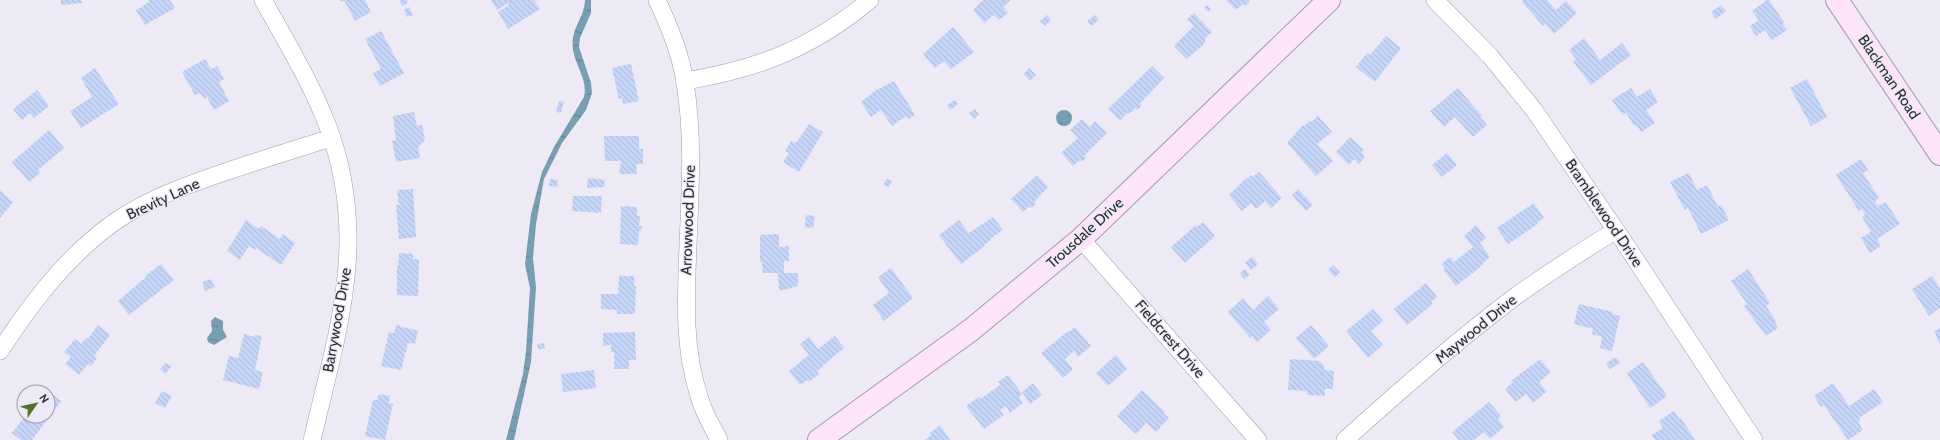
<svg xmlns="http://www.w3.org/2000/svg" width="1940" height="440" font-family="Cabin,sans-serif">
  <defs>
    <pattern id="water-ripples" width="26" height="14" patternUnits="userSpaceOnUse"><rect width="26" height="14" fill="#789eb2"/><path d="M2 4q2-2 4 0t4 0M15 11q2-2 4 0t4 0" fill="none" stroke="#638191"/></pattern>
    <pattern id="building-back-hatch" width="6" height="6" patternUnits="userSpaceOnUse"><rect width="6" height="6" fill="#c5d5f8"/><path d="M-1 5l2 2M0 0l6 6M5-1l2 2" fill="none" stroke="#aab7d5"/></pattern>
  </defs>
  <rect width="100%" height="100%" fill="#edeaf5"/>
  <g fill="url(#water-ripples)">
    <path d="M585 0H591V13L580 38 579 47 591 83 592 93 586 110 562 143 544 179 536 224 533 258 536 287 531 362 514 440H506L523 374 526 351 530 288 525 264 531 214 542 172 554 147 584 97C588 80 576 67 573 50 570 28 584 20 585 0Z"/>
    <circle cx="1064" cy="118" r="8"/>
    <polygon points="215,317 223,321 223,330 227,337 214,345 208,342 207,338 212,331 211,321"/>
  </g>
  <g fill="url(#building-back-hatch)">
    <polygon points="61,0 82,0 82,3 61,5"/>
    <polygon points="148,0 170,0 175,8 145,25 136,10 149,2"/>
    <polygon points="340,0 365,0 371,12 355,21 348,7 344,1 341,2"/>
    <polygon points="399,0 407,0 408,3 402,6"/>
    <polygon points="491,0 534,0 540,9 508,29 498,12 509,5 508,3 497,10"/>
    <polygon points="983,0 1011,0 1003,7 1008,13 999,20 994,15 984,23 973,10"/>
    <polygon points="1226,0 1248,0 1250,2 1245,6 1243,4 1236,10"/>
    <polygon points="1523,0 1547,0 1556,10 1566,1 1577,13 1554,34 1545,24 1543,26 1522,2"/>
    <polygon points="1767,0 1769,0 1784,22 1782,24 1787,30 1772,40 1765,30 1756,36 1750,26 1759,20 1752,11"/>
    <polygon points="1207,5 1211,9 1208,12 1204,8"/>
    <polygon points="1721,5 1726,11 1716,19 1711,12"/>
    <polygon points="409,7 413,15 407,17 404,10"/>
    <polygon points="1194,13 1212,32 1206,37 1204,44 1187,59 1174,46 1194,26 1187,19"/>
    <polygon points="1047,15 1051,20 1045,26 1040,21"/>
    <polygon points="1095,15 1099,20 1091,26 1087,21"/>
    <polygon points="953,27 974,52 951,69 944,61 935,68 923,54"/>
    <polygon points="381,31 404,73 380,86 373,73 381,69 365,39"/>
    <polygon points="1386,36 1401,48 1375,82 1356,67 1367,53 1370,55"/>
    <polygon points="1584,38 1600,60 1622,43 1631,55 1591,85 1573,62 1576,59 1569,50"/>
    <polygon points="205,59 211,69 217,66 224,79 219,82 229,101 214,110 207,97 204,99 200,93 195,95 182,72"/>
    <polygon points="631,64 639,101 623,104 622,98 619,99 612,68"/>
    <polygon points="1152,66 1164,78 1140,104 1142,106 1137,110 1135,108 1129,114 1127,113 1120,121 1108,109"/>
    <polygon points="95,68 119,104 81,128 70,111 92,97 81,78"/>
    <polygon points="1029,68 1036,75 1030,81 1024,74"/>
    <polygon points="1807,79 1827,117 1811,126 1790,88"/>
    <polygon points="894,81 915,115 908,119 906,116 892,126 881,110 871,117 861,102 875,91"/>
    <polygon points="1458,88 1482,116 1480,117 1487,125 1473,137 1455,117 1444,127 1430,111"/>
    <polygon points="1631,88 1637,97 1650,89 1658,102 1646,110 1655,123 1641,132 1636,125 1634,126 1626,113 1622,115 1612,100"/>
    <polygon points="37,90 49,106 34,118 30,113 22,120 13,109"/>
    <polygon points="955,100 958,104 950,110 947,105"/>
    <polygon points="559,101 564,102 561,113 556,112"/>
    <polygon points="975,109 979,115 974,119 969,113"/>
    <polygon points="414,112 417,126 422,125 425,140 418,147 420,158 396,162 392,141 396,140 393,116"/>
    <polygon points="1318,116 1332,132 1317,144 1333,161 1316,176 1287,143 1303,125 1304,126 1310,121 1311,122"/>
    <polygon points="1082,119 1090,127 1095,121 1107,133 1084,156 1086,158 1082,162 1080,160 1073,166 1061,153 1078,138 1070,130"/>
    <polygon points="809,124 823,132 799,172 783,162 789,153 785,151 791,141 795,143 799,139"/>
    <polygon points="49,130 64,148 38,170 40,173 29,182 12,162"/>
    <polygon points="604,136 639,136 639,149 643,149 643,164 636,164 637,174 619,174 621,161 605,161"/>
    <polygon points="1350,137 1364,150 1361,152 1365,157 1359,164 1354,159 1349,165 1336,152"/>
    <polygon points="1447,153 1457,165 1442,177 1432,165"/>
    <polygon points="1861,159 1868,170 1863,173 1879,198 1875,201 1878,206 1886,202 1900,224 1877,239 1881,246 1870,253 1861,238 1871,232 1862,217 1865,215 1862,209 1859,211 1836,175"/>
    <polygon points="1259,172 1282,198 1271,208 1265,201 1256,209 1251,203 1242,211 1229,195 1246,178 1247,179 1252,175 1253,177"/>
    <polygon points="1689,173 1697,190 1707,185 1718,207 1721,205 1729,220 1701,234 1688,208 1685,210 1670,182"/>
    <polygon points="1037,175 1048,187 1034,202 1036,204 1031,208 1030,206 1023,212 1011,199"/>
    <polygon points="588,178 605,180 604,187 587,188"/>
    <polygon points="550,179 558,180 557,187 549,186"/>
    <polygon points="886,179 892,181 889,187 884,185"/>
    <polygon points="413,189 416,237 399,239 396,205 399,205 397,190"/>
    <polygon points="1298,189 1313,205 1306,211 1292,195"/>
    <polygon points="0,190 13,202 0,218"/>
    <polygon points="573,196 602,196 601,213 572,211"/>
    <polygon points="1534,203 1544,218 1537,223 1538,224 1508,244 1497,228"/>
    <polygon points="621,206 637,207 637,216 640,216 639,226 642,226 641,231 639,231 638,245 620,244"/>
    <polygon points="806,215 815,216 813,228 805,227"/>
    <polygon points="993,217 1003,230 990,239 991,240 984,245 985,246 961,264 939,235 959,220 969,233"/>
    <polygon points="246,220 259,229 261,226 280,239 283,234 295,243 281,265 256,248 255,250 249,246 240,260 227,251"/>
    <polygon points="1203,222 1215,236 1185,263 1171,247 1195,226 1197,227"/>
    <polygon points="1476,225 1486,238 1480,243 1490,257 1483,263 1484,264 1456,286 1443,270 1445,269 1441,264 1450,257 1454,262 1473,247 1464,236"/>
    <polygon points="779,234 779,247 789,246 789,261 784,261 784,273 798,273 798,286 784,290 779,290 778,273 763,273 762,262 760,262 760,235"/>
    <polygon points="399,253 413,254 413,259 419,260 418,296 397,295 397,267 398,267"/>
    <polygon points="1252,257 1258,264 1251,270 1245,263"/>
    <polygon points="161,264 174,280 129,315 118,301 146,277 145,276"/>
    <polygon points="1333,265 1340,272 1335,277 1328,270"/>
    <polygon points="891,268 913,298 884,321 873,305 889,293 878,277"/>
    <polygon points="1245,269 1250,275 1244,279 1240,273"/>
    <polygon points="1748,269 1770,303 1766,306 1776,321 1775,322 1778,328 1766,336 1744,306 1747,304 1731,281"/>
    <polygon points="619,276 634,276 634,286 636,286 635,314 617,314 617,310 601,309 601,294 618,294"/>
    <polygon points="1932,276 1940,288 1940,308 1929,316 1912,289"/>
    <polygon points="211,279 215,287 205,291 202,282"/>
    <polygon points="1426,283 1437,297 1431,302 1433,304 1407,325 1394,309"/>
    <polygon points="1268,296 1279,309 1264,322 1271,330 1257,342 1252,336 1250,338 1228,312 1243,298 1253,310"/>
    <polygon points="1579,304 1613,312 1612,314 1620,316 1612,351 1600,348 1602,337 1592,334 1593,329 1574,324"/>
    <polygon points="1373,309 1383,321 1371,331 1383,345 1368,358 1346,331"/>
    <polygon points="98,325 110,335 94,356 97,358 91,366 88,364 79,375 65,364 71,357 64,352 75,339 81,344 86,338 88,339"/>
    <polygon points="396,325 418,331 415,344 408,343 401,370 381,366 389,332 394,333"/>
    <polygon points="1311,325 1329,346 1314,359 1296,338"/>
    <polygon points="1075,327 1091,346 1078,357 1074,351 1065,359 1073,369 1063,378 1041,353 1068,331 1069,332"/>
    <polygon points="1940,328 1940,344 1934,331"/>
    <polygon points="635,332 636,360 629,360 629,369 614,369 614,352 611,352 611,345 603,346 603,333"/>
    <polygon points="244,334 255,337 255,335 262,336 255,370 263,372 259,389 223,380 229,356 238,358"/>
    <polygon points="835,336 844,348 822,366 823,367 817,371 819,374 809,382 807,380 800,385 789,371 809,355 800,344 809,337 818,349"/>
    <polygon points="544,343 545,349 538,349 537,344"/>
    <polygon points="1116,355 1127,369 1108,386 1096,373"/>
    <polygon points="1616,357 1620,363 1610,369 1606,363"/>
    <polygon points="1290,359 1320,361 1324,366 1324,370 1334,371 1333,389 1325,389 1325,396 1307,395 1307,391 1288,390"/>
    <polygon points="1540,359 1551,372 1539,382 1547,391 1533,403 1526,394 1516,402 1505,389 1513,382 1511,381"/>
    <polygon points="1643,362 1667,396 1650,408 1627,373"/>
    <polygon points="166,363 171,367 165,374 160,369"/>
    <polygon points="594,370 596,388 563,392 561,374"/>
    <polygon points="1008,375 1022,394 1019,397 1023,403 1010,413 1006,406 1000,410 1004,415 984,429 966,406 979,397 980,399 1000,385 998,382"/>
    <polygon points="1033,383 1042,395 1030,404 1022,392"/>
    <polygon points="1833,383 1849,406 1874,389 1883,402 1859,418 1860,421 1858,422 1863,430 1848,440 1824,405 1821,407 1814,396"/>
    <polygon points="44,388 61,401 32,440 21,440 12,433 25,416 48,416 48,392 40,392"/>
    <polygon points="1142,390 1165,412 1163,413 1169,418 1156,432 1146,423 1136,434 1117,416"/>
    <polygon points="162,391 172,396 165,408 155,403"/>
    <polygon points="379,394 390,396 389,403 393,404 385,440 365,436 373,400 377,400"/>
    <polygon points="1489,402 1501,416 1498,419 1504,427 1490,439 1484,432 1474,440 1459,440 1452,432"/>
    <polygon points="1674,411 1679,419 1681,418 1695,440 1655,440 1652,435 1663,428 1659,421"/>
    <polygon points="940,425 950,440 925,440 931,435 930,433"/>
  </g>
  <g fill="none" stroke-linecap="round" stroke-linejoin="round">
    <g stroke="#a09da7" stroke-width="18">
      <g id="street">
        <path d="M263 0C286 41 310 81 327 124 370 236 338 330 312 440"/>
        <path d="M657 0C669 26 681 54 685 83 694 137 690 192 688 246 686 297 683 347 699 396 703 412 712 426 719 440"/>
        <polyline points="1435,0 1490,56 1534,110 1628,248 1754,440"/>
        <path d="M685 81C759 69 812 48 870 0"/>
        <polyline points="1081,239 1258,440"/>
        <path d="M0 351C29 307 59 266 100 233 136 203 181 187 225 172 260 160 296 149 331 138"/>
        <path d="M1345 440C1399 391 1454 343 1512 299 1546 274 1581 252 1616 230"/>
      </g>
    </g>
    <g stroke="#a09da7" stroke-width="24">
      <g id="secondary">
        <polyline points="1837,0 1940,154"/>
        <polyline points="819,440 971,330 1081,239 1329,0"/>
      </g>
    </g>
    <use href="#street" stroke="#fff" stroke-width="17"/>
    <use href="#secondary" stroke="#fee4fa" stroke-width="22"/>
  </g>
  <g text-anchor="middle" stroke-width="3" stroke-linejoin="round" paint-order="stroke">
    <g font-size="15" fill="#2f2e32" stroke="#edeaf5">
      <text transform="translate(1889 77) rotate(56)" y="5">Blackman Road</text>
      <text transform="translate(163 199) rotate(-25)" y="5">Brevity Lane</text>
      <text transform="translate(1604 213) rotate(56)" y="5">Bramblewood Drive</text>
      <text transform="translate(688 220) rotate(-88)" y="5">Arrowwood Drive</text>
      <text transform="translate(1085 233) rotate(-42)" y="5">Trousdale Drive</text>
      <text transform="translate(337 320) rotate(-80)" y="5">Barrywood Drive</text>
      <text transform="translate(1476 329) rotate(-39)" y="5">Maywood Drive</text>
      <text transform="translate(1170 339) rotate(49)" y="5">Fieldcrest Drive</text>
    </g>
  </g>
  <g transform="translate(36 404) rotate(56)"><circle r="19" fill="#edeaf5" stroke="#a19fa7"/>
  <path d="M0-3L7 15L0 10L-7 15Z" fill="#527229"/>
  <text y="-6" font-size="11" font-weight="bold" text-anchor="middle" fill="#2f2e32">N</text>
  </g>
</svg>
